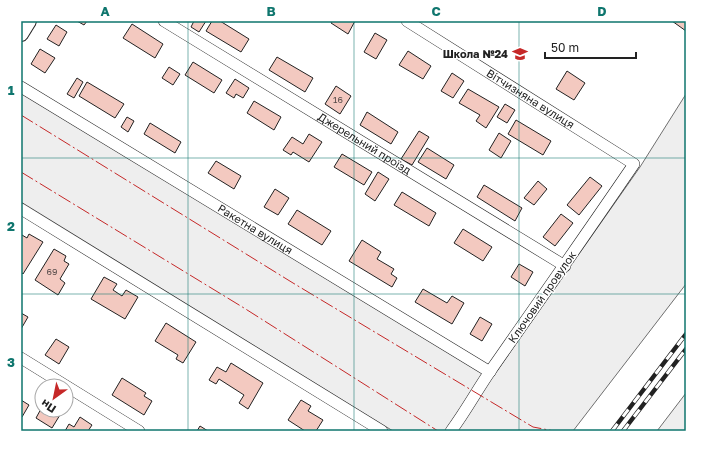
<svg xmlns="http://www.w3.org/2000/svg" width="707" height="452" font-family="'Golos Text',sans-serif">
  <rect width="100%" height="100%" fill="#fff"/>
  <g fill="#eee" stroke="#6f6f6f">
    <polygon points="21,93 492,378 640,167 686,94 686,284 573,431 393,431 21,202"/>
    <polygon points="686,393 686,431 657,431"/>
  </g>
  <g fill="#f3c9c0" stroke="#222">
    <polygon points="77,21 87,21 84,25"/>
    <polygon points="194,21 206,21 199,32 191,27"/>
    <polygon points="212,21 220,21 249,39 241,52 206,31"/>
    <polygon points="332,21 355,21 348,34 331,23"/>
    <polygon points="672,21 686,21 686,31"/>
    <polygon points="132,24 163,44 155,58 123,38"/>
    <polygon points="56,25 67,32 59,46 47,39"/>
    <polygon points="375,33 387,40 376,59 364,52"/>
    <polygon points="40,49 55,58 45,73 31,64"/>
    <polygon points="408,51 431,66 423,79 399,65"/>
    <polygon points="277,57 313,78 305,92 269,70"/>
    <polygon points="193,62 222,80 214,93 185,75"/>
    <polygon points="169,67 180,74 173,85 162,78"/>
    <polygon points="567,71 585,83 574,100 556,89"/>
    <polygon points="452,73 464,81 453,98 441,91"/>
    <polygon points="77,78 83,82 74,98 67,94"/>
    <polygon points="235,79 249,88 243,98 236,94 234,98 226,93"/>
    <polygon points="87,82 124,104 115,118 79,96"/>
    <polygon points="336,86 351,96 340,114 325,104"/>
    <polygon points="468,89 499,107 486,128 476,121 480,115 459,103"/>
    <polygon points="254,101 281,117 274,130 247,113"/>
    <polygon points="505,104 515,110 507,123 497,117"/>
    <polygon points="367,112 398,132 391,144 360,125"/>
    <polygon points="127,117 134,121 128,132 121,127"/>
    <polygon points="516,120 551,141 543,155 508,134"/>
    <polygon points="150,123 181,142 175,153 144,134"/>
    <polygon points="419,131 429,137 412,165 401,159"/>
    <polygon points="499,133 511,141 501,158 489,150"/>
    <polygon points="309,134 322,142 309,162 293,152 291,155 283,150 292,137 303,144"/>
    <polygon points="427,148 454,165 446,179 418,162"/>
    <polygon points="342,154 372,172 364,185 334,167"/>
    <polygon points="216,161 241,176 234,189 208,173"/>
    <polygon points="378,172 389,179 375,201 365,194"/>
    <polygon points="590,177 602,186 579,215 567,205"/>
    <polygon points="538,181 547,189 534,205 524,198"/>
    <polygon points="484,185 522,208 515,221 477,197"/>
    <polygon points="275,189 289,198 278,215 264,207"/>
    <polygon points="402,192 436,213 429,226 394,205"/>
    <polygon points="297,210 331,231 322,245 288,224"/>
    <polygon points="561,214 573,223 555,246 543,237"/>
    <polygon points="463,229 492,247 483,261 454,243"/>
    <polygon points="29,234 43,242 23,274 21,272 21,237 22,235 27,238"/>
    <polygon points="362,240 381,252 377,259 394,269 391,274 397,278 392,287 349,261"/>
    <polygon points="54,249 66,256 64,261 69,264 60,279 65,283 58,295 35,280"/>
    <polygon points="519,264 533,272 525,286 511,277"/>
    <polygon points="104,277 117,284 113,290 122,296 126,290 138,297 125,319 91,299"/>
    <polygon points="423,289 447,303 452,296 464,303 452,324 415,302"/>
    <polygon points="21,313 28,317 21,329"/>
    <polygon points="480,317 492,324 482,341 470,334"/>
    <polygon points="166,323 196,342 183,363 176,359 178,355 155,341"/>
    <polygon points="56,339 69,347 59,364 45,355"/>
    <polygon points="231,363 263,383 248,409 239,403 244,395 219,379 216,384 209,380 217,367 226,372"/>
    <polygon points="122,378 146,393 144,396 152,401 144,415 112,395"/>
    <polygon points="21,400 29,405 22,417 21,416"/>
    <polygon points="301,400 311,406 308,411 323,420 316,431 305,431 288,420"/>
    <polygon points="42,407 42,410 63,410 52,428 36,418"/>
    <polygon points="80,417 92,425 88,431 65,431 69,424 74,427"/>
    <polygon points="200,426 208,431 197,431"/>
  </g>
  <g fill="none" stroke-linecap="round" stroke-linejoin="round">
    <g stroke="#222" stroke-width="12">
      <g id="minor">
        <path id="s1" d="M164 21 565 266"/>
        <path id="s2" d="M407 21 634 164C587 233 539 301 491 370 477 390 466 411 451 431"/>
        <path id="s3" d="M21 87 490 372"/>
        <polyline points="21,209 382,431"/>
        <polyline points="21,358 139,431"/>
      </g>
    </g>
    <g stroke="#222" stroke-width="16">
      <polyline id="tertiary" points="21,34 29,21"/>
    </g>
    <use href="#minor" stroke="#fff" stroke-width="11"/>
    <use href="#tertiary" stroke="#fff" stroke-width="14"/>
    <g stroke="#222" stroke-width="4.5">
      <g id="rail">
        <polyline points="612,431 686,334"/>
        <polyline points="623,431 686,349"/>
      </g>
    </g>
    <use href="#rail" stroke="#fff" stroke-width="3" stroke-dasharray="9" stroke-linecap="butt"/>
    <g stroke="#c62828" stroke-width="1" stroke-dasharray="14 3 2 3" stroke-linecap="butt">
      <polyline points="21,115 293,283 533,427 554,431"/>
      <polyline points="21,172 244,308 438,431"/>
    </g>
  </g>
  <path fill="none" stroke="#0f766e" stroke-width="1" stroke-opacity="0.55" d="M188 21V431M354 21V431M519 21V431M21 158H686M21 294H686"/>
  <defs>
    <g id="school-bare" transform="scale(1.2)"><path d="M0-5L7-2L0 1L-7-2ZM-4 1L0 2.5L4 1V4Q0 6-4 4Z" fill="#c62828" stroke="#fff" stroke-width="2.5" paint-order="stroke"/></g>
  </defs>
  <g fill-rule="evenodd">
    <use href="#school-bare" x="520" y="54"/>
  </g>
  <g text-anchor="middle" stroke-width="3" stroke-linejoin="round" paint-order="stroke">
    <g font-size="9" fill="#564c4a">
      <text x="338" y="103">16</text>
      <text x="52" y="275">69</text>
    </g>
    <g font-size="11" font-weight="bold" fill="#222" stroke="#fff" text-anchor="end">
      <text x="508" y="58">Школа №24</text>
    </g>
    <g font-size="11" fill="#222" stroke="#fff">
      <text dy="4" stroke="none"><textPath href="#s2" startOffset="146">Вітчизняна вулиця</textPath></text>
      <text dy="4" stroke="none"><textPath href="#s1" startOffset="235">Джерельний проїзд</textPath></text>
      <text dy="4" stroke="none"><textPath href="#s3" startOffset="274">Ракетна вулиця</textPath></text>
      <text transform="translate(542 297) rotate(-55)" y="4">Ключовий провулок</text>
    </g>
  </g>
  <rect width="707" height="452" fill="none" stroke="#ffffff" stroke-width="44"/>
  <g transform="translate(54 398) rotate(213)"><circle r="19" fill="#ffffff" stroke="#a7a7a7"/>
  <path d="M0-3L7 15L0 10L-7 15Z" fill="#c62828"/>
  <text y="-6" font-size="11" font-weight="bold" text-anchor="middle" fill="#222222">Пн</text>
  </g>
  <path d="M545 52v6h91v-6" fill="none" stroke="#222222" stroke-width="2"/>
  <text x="551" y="52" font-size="12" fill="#222222" stroke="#ffffff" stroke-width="3" paint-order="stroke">50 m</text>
  <rect x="22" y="22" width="663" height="408" fill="none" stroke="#0f766e" stroke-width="1.5"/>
  <g font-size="13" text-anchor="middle" font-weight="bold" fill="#0f766e">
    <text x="105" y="16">A</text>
    <text x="271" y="16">B</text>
    <text x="436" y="16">C</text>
    <text x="602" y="16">D</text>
    <text x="11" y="95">1</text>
    <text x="11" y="231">2</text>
    <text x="11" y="367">3</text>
  </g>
</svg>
